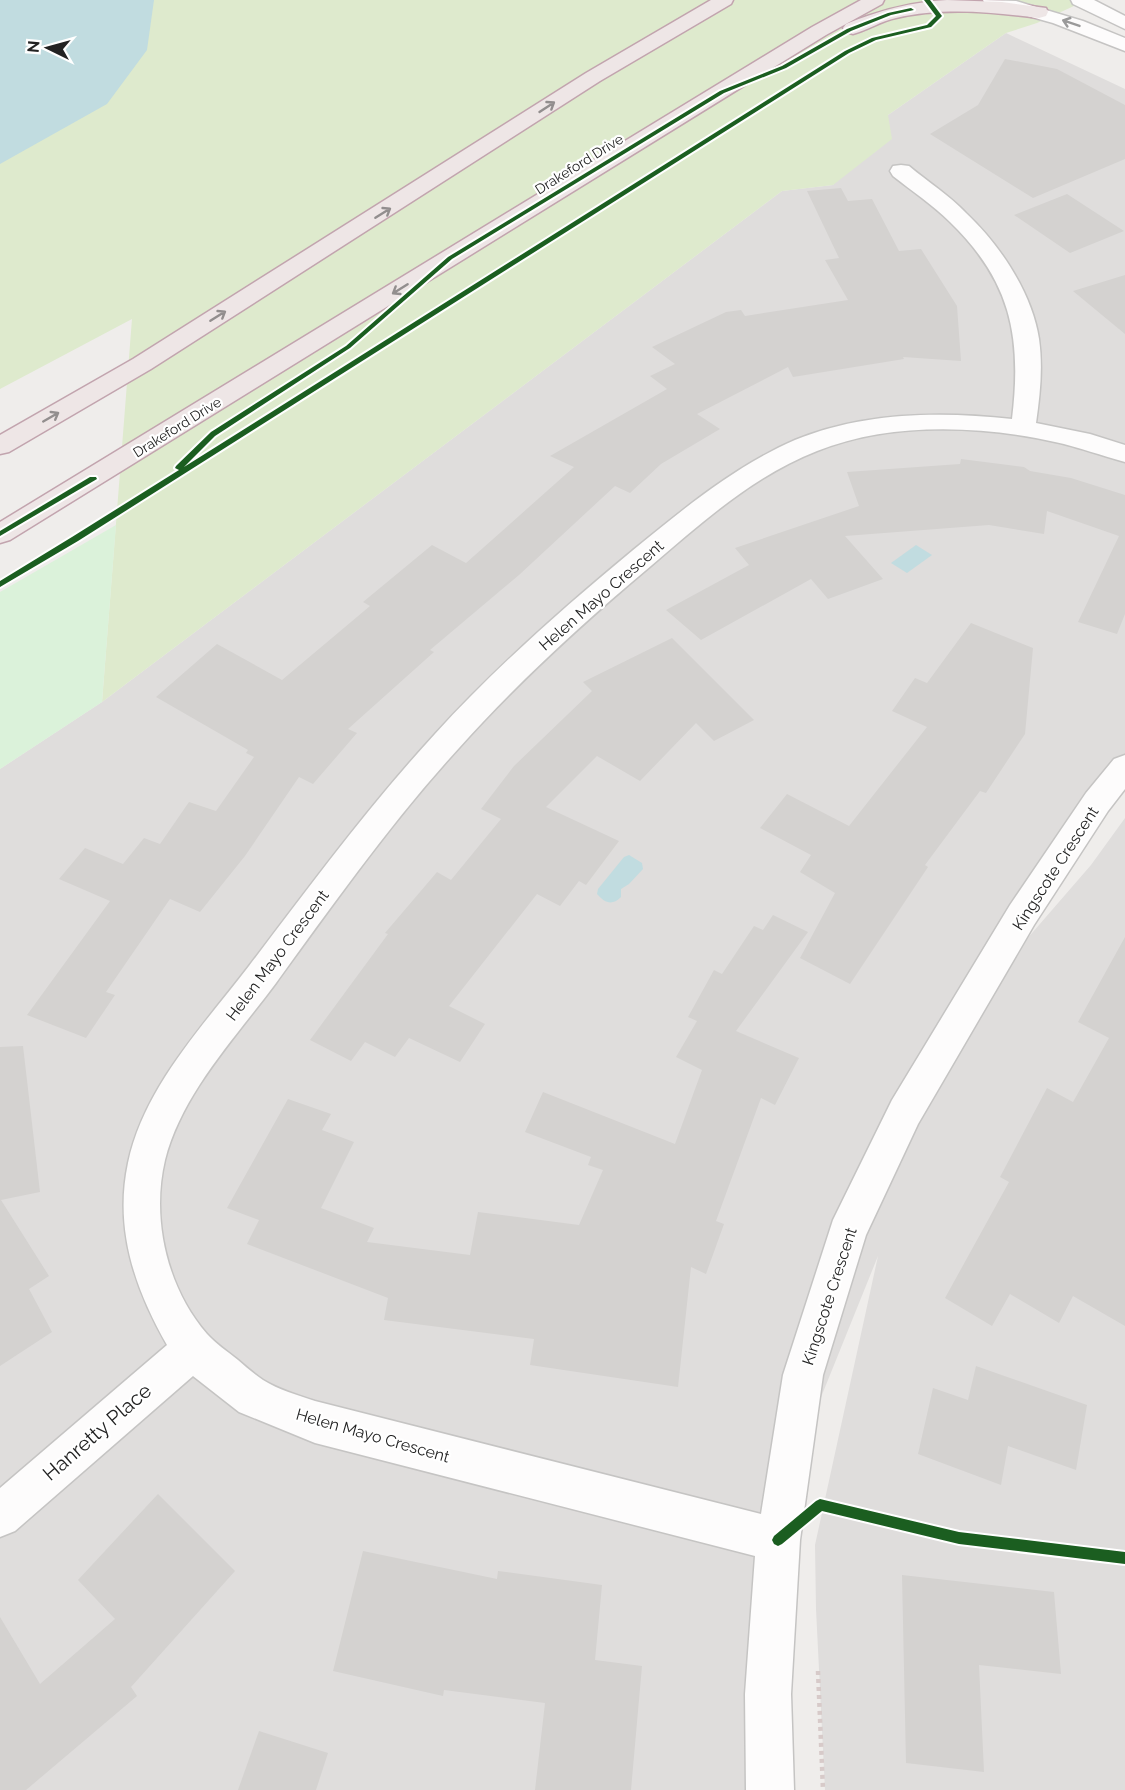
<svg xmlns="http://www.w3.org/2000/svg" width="1125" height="1790" font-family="Raleway,sans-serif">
  <rect width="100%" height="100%" fill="#efedeb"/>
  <polygon fill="#dfdddc" points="1006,33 1125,89 1125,781 1074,836 1026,940 1091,865 1125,818 1125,1790 825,1790 816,1609 815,1545 878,1256 786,1484 781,1790 0,1790 0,769 102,702 782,191 833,185 888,115"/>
  <polygon fill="#deeacd" points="0,0 1087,0 1037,23 1006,33 888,115 892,139 833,185 782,191 102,702 132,319 0,389"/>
  <polygon fill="#dbf2da" points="116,525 102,702 0,769 0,592"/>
  <g fill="#c1dce0">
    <polygon points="0,0 154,0 147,50 107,104 0,164"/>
    <polygon points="916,545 932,555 907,573 891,563"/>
    <path d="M629 855 642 863 643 869 629 884 621 889V897C612 906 605 903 597 894L598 889 624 857Z"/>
  </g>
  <g fill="#d4d2d0">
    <polygon points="1005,59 1057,69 1125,105 1125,159 1033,198 930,134 978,105"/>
    <polygon points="841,188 848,201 872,199 899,251 921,249 957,306 961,361 903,357 904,359 793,377 788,367 697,414 720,429 661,464 630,493 615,486 519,575 430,650 434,652 348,729 357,733 313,784 299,777 245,856 200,912 170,899 106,992 115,995 86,1038 27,1015 110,901 59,879 85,848 123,864 144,838 160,844 189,802 216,811 254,757 246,753 248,750 156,697 217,644 282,680 370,606 363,602 432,545 466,563 574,467 550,456 667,389 650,376 675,364 652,347 726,312 741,310 745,316 848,300 825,260 839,258 807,191"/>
    <polygon points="1067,194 1124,231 1070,253 1014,215"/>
    <polygon points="1125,275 1125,334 1073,291"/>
    <polygon points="961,459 1024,467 1030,471 1071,478 1125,495 1125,614 1117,634 1078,622 1119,536 1047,511 1044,534 989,525 845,536 883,579 828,599 811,579 701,640 666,610 749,565 735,548 859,506 847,472 960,464"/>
    <polygon points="971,623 1033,648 1025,734 986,793 980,791 925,865 928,867 850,984 800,958 835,893 800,872 811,855 760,828 787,794 849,826 927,727 892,711 915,678 927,683"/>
    <polygon points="672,638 754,720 714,741 696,723 640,781 597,756 546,807 619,841 586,885 579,881 560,906 537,894 449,1006 485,1024 460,1062 409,1038 395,1057 365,1042 351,1061 310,1040 388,934 385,933 437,872 451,880 501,819 481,809 514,766 592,691 583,682"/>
    <polygon points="773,915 808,932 736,1031 799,1058 775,1105 761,1098 716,1221 724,1224 706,1274 691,1267 678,1387 530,1365 534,1339 384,1320 388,1298 247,1244 259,1220 227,1208 288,1099 331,1114 322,1130 354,1142 321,1208 374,1228 367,1242 470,1255 478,1212 579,1225 603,1170 588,1165 591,1157 525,1132 543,1092 675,1144 702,1070 676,1057 697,1021 688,1017 714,970 722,974 754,926 763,930"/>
    <polygon points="1125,937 1125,1326 1073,1296 1059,1323 1010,1294 992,1326 945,1298 1009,1182 1000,1177 1047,1088 1073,1102 1109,1038 1078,1022"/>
    <polygon points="23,1046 40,1192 1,1200 49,1276 29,1289 52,1332 0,1366 0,1047"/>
    <polygon points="976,1366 1087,1405 1076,1470 1008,1446 1001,1485 918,1454 933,1388 968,1400"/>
    <polygon points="158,1494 235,1571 131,1687 137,1696 26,1790 0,1790 0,1617 40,1684 115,1619 78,1580"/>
    <polygon points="363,1551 497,1579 498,1571 602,1585 595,1660 642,1666 631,1790 535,1790 545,1703 444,1690 443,1696 333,1671"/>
    <polygon points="902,1575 1054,1592 1061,1674 979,1665 984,1772 906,1763"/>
    <polygon points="259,1731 328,1753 316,1790 238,1790"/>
  </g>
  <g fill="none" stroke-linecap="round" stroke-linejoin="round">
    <g stroke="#c5c4c3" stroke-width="3">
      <path id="minor" d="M901 165 909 166C928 182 949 195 966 213 1000 245 1032 293 1039 339 1043 367 1040 395 1036 423L1090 434 1125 445V462C1102 456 1079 447 1055 442 980 425 889 422 817 451 755 475 702 522 652 565 584 622 518 682 459 748 392 821 334 903 276 983 236 1037 182 1093 165 1160 151 1219 167 1288 207 1334 216 1344 227 1351 238 1360 246 1367 254 1374 263 1380 279 1390 297 1395 315 1401L761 1514 783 1375 833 1220 892 1100 1010 905 1086 793 1114 759 1125 755V789L1108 811 1034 925 918 1124 866 1235 823 1375 800 1540 791 1694 794 1790H746L745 1694 755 1556 315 1443 239 1412 193 1376 15 1531 0 1537V1488L167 1345C135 1289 114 1229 128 1163 144 1087 204 1025 249 966 309 887 368 807 435 734 495 668 563 608 632 551 682 510 735 466 795 440 863 412 940 411 1012 419 1022 337 1011 281 950 222 933 205 912 191 893 176L890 171 893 166Z"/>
    </g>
    <g stroke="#c5c4c3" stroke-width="3">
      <g id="tertiary">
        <polygon points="983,0 1016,1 1083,21 1125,38 1125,51 1053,23 985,4"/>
        <polygon points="1071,0 1094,0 1125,16 1125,29 1073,4"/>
      </g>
    </g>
    <g stroke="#c2a4ae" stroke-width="3">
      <g id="trunk">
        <polygon points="711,0 733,0 731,4 600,81 151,369 9,452 0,454 0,435 133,359 586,73"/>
        <polygon points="861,0 884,0 882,4 826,35 10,540 0,543 0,522 812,27"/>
        <path d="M947 0 1002 2 1046 8 1048 12 1046 16 1039 18C992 12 943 7 896 18 881 21 868 30 853 34L846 32 843 28 846 24C880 10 911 2 947 0Z"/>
      </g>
    </g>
    <polyline stroke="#d7cac9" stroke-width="4.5" stroke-dasharray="4 4" stroke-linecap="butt" points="818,1671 823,1790"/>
    <use href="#minor" fill="#fdfcfc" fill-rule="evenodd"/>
    <use href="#tertiary" fill="#fdfcfc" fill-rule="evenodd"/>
    <use href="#trunk" fill="#eee6e6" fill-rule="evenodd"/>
    <g stroke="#fff" stroke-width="4">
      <g id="cycleway">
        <polygon points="924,0 930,0 942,16 931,27 876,40 849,53 78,541 0,587 0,581 72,537 179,470 175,468 176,466 211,432 346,346 448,257 720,91 782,66 847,29 888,13 911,8 914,10 891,15 851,31 786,68 724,93 452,259 350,348 215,436 184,467 845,51 872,38 927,25 936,16"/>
        <polygon points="90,477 96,477 97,479 0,536 0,531"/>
        <polygon points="820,1499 959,1532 1125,1552 1125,1564 959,1544 822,1511 782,1544 778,1546 774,1544 772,1540 774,1536 816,1501"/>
      </g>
    </g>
    <use href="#cycleway" fill="#1b5e20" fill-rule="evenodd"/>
  </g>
  <defs><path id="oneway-shaft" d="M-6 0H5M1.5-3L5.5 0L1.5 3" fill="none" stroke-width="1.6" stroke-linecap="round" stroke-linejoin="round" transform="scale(1.5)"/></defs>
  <use stroke="#9a9a9a" href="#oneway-shaft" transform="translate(1071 23) rotate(-161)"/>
  <g stroke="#928e8e">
    <use href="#oneway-shaft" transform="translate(547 107) rotate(-33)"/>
    <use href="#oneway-shaft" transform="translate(383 213) rotate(-32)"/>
    <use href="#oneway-shaft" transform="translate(400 289) rotate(148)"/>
    <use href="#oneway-shaft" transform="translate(218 316) rotate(-32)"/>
    <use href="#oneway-shaft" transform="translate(51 417) rotate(-30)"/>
  </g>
  <g text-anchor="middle" stroke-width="4.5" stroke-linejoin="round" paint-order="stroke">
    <g font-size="14" fill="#222" stroke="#fff">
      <text transform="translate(579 164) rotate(-32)" y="5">Drakeford Drive</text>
      <text transform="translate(177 427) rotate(-32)" y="5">Drakeford Drive</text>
    </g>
    <g font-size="16" fill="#222" stroke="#fff">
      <text transform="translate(601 595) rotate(-41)" y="6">Helen Mayo Crescent</text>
      <text transform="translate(1055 868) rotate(-57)" y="6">Kingscote Crescent</text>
      <text transform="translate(277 955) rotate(-53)" y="6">Helen Mayo Crescent</text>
      <text transform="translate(829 1296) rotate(-72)" y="6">Kingscote Crescent</text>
      <text transform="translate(373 1435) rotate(16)" y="6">Helen Mayo Crescent</text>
    </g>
    <g font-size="20" fill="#222" stroke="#fff">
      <text transform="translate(97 1432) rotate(-41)" y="7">Hanretty Place</text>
    </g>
  </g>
  <g transform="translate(48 48) rotate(275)" stroke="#ffffff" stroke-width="4.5" paint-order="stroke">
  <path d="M0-4.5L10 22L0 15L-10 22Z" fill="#222222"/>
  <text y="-9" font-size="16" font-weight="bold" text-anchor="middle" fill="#222222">N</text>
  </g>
</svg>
